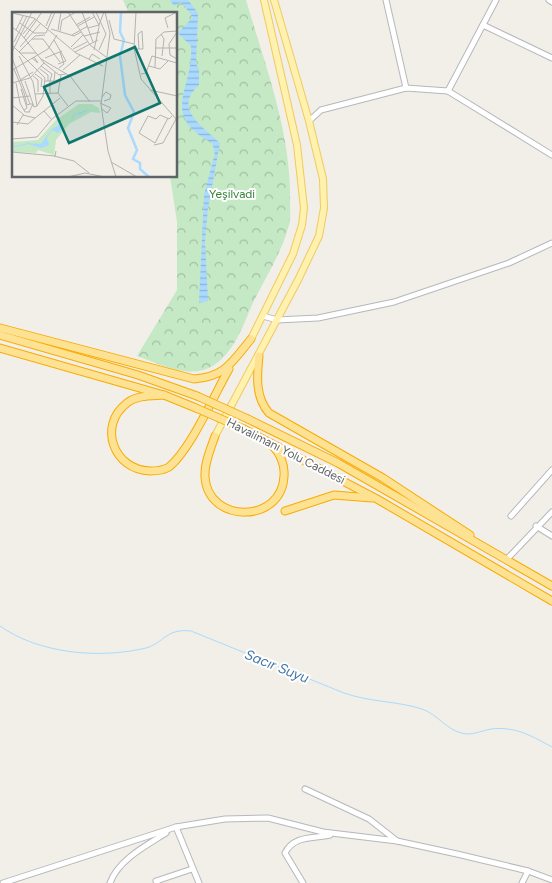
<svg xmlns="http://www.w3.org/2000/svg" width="552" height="883" font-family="Figtree,sans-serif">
  <defs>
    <pattern id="park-crowns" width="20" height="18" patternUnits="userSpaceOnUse" patternTransform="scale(1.25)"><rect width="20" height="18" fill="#c5e8c5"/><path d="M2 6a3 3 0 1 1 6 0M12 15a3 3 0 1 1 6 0" fill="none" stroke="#a3c0a4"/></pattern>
    <pattern id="water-rules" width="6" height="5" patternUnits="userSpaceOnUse" patternTransform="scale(1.25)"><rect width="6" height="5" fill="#aadaff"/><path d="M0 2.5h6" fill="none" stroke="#8eb4d2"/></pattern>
  </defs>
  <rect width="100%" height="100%" fill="#f1efe8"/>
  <path fill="url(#park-crowns)" d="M123 0H246C265 65 292 134 290 203 290 210 291 218 289 225 281 255 264 279 251 307 239 337 223 377 184 371 168 369 152 361 137 356L177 290V222L170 176H176V14H129Z"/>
  <path fill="url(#water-rules)" d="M170 0H188L198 13 196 64 199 69V85C173 108 201 125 220 143L208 208 205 241 208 301 199 303 204 195 215 153 212 143C158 114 194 90 191 46L178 33 193 17 181 2 174 6Z"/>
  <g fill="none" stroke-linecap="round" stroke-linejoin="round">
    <path stroke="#aadaff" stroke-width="1" d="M0 626C39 654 100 659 146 648 164 643 166 628 191 631L344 693C369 702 397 701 422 709 437 714 446 729 461 733 471 736 481 731 491 729 515 726 532 736 552 747"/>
    <g stroke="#b5b8bc" stroke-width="7">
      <g id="minor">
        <polyline points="386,0 406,88"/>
        <polyline points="496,0 448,91 552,155"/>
        <polyline points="549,0 552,2"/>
        <polyline points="483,25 552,58"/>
        <polyline points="309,121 321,110 406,88 448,91"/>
        <polyline points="263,316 277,320 318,318 394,302 509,263 552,243"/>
        <polyline points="511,516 552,470"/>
        <polyline points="536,526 552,536"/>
        <polyline points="508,558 552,512"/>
        <polyline points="305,789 369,819 397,841"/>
        <polyline points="176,827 199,883"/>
        <polyline points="3,883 176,827 225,819 268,818 323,832 397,841 457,854 528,871 552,880"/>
        <path d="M110 883C118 860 147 845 166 833"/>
        <polyline points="157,883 156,881 192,869"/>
        <path d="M303 883 285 853C294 835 313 839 330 835"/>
        <polyline points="522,883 528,871"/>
      </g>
    </g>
    <g stroke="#f2c960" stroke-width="8">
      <g id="major">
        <polyline points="251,339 293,254 302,225 304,208 297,145 264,0"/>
        <polyline points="215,436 298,280 319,236 324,208 323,179 309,121 274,0"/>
      </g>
    </g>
    <g stroke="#f9ab00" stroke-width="9">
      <g id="highway">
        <path d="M0 328 194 379C225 377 232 362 251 339"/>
        <polyline points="0,335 138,375 197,396"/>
        <polyline points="0,348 164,395 196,408"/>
        <path d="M259 356C257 376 255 397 269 413L383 478 470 535"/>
        <path d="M164 395C151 396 137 395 127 403 97 426 114 470 150 471 156 471 164 470 169 467 191 449 214 395 229 369"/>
        <polyline points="248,419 338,463 552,586"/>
        <polyline points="244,429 377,499 552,601"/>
        <path d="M215 436C211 448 204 463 205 477 208 524 282 524 284 476 285 465 280 452 271 445"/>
        <polyline points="285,511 334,495 372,498"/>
      </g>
    </g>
    <use href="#minor" stroke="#fff" stroke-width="5"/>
    <use href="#major" stroke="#fff2af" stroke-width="6"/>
    <use href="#highway" stroke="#fde293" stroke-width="7"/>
    <g stroke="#f9ab00" stroke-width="9" stroke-linecap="butt">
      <g id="highway-bridge">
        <polyline points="197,396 248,419"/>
        <polyline points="196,408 244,429"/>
      </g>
    </g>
    <use href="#highway-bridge" stroke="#fde293" stroke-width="7"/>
  </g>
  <g text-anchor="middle" stroke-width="4" stroke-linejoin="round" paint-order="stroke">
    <g font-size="12" fill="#348238" stroke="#fff">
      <text x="232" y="198">Yeşilvadi</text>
    </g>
    <g font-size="12" fill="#5f6368" stroke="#fff">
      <text transform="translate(286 451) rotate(27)" y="4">Havalimanı Yolu Caddesi</text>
    </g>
    <g font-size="14" font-style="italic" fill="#4174aa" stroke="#fff">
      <text transform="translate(277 666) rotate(22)" y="5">Sacır Suyu</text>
    </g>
  </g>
  <g transform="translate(12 12)">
    <rect width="165" height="165" fill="#f1efe8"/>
    <path d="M67 92H80L87 96 88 101 79 100 57 112 44 128 42 143 26 138 24 141 0 140V130L26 128 44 108Z" fill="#c5e8c5"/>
    <path d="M79 97 68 102H63L60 108 50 111V117L46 121 40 118 35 126 37 133 29 136 16 132 4 135H0L16 131 29 132 40 117 50 111 59 108 62 102Z" fill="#aadaff"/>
    <path fill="none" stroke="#aadaff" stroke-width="2.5" d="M109 0 108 20 112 28 108 44 113 83 122 100 116 116 125 138 121 147 128 151V157L137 165"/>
    <path fill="none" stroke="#b3b3b1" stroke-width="1" d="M56 0 78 33 94 45M70 0 81 30M80 0 87 13 92 0M84 0 94 22 87 38M93 0 98 21 89 93 96 139 104 165M124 0 122 36 129 67 165 108M0 1 22 6 64 41 91 54M97 8 102 27 122 32M8 11 22 21H34L43 0M64 13 78 5M34 14 40 0M66 14 82 5M0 15 9 22 32 51 47 63 54 62M76 16 87 13V15L82 38M156 16 153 6 165 0M39 17 62 24 69 20M4 18 11 4M46 18 49 0M48 19 50 8 64 0M165 20 157 32 158 43 165 47M11 22 23 7M149 22 152 27 150 44M60 23 76 14M72 24 88 20M12 26 30 0M20 27H31L48 50M42 28 54 49 46 52M2 30 15 4M0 33 33 66 31 84 25 94 22 95 13 69M8 35 29 11M59 35 71 23M143 36H165M61 37 75 30M123 37H131L130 19 126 22 127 37M0 40 20 0M7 40 23 24 33 23M63 40 86 28M8 41H24M7 44 21 70 25 94M0 46 18 92H21L17 100M20 46 26 51 22 45M33 46 50 39M29 47 58 64 78 90M77 47 80 42 88 47M29 54 40 62 38 69H33M137 54 148 57 156 49M143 55 144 27 152 20 165 19M47 56 52 52 48 40M2 57 12 81M28 57 36 63V69M0 58 36 37 45 23M51 58 68 43M23 62 30 67 29 75M129 62 134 61 140 44 165 51M21 64 26 68V80M8 68 21 60M0 71 18 66 32 51M4 71 8 91 13 100H18M9 77 15 96 12 98M138 78 165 84M12 81 15 93 18 92M38 81V69H42L43 60M46 81 56 94M23 82 46 81 49 63M90 85 94 80 99 83 98 87 92 89M0 86 18 84M88 91 99 96 95 101 90 97M0 93 12 103M39 107 32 99 48 86M0 110 16 112 23 106M5 113 11 103 23 106 32 99M0 127 25 125 40 107 64 89H90M143 131 127 121 136 104 144 107 148 103 157 107 160 104M143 131 156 106M142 133 151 131 164 107M0 140 43 144 44 139M42 144 62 149 77 161M99 150 125 165M56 165 73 161 93 165"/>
    <path fill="#0f766e" fill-opacity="0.15" stroke="#0f766e" stroke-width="2.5" d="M123 35 148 91 57 131 32 75Z"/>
    <rect width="165" height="165" fill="none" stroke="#5f6368" stroke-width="2.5"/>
  </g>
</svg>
